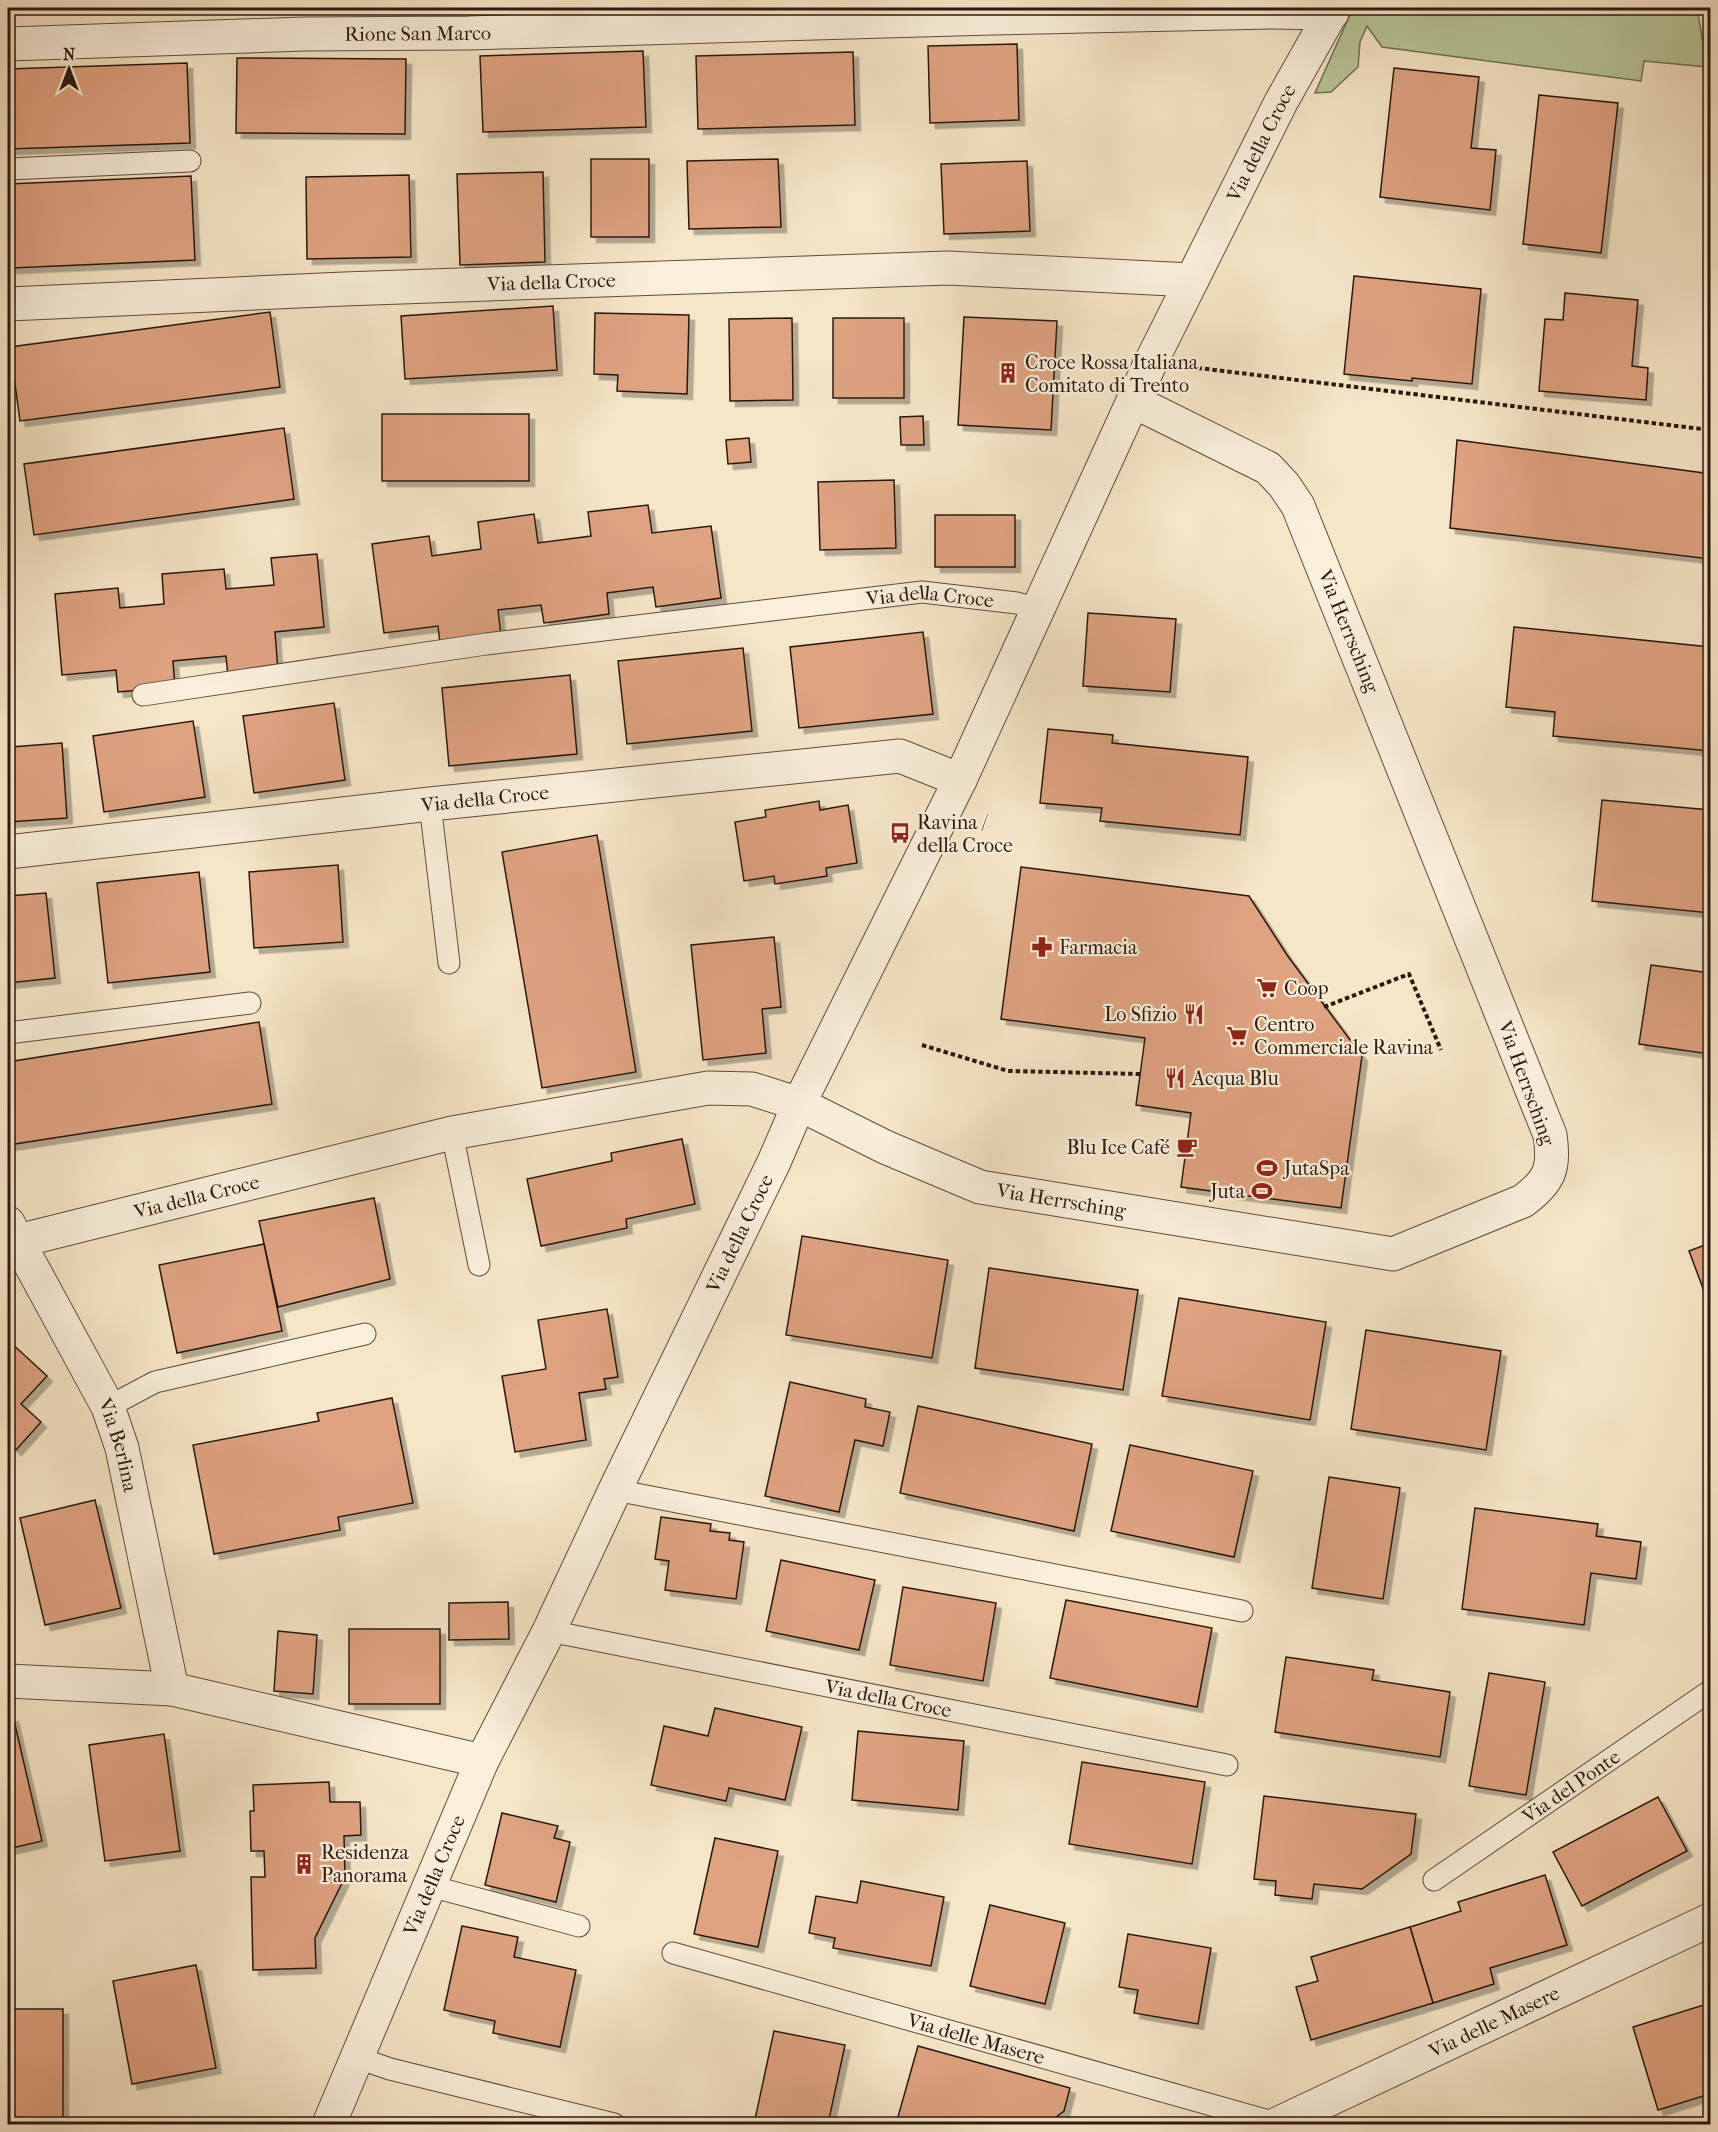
<svg xmlns="http://www.w3.org/2000/svg" width="1718" height="2132" font-family="'IM FELL French Canon',serif">
  <defs>
    <filter id="shadow"><feDropShadow dx="5.5" dy="5.5" stdDeviation="0" flood-color="#0004"/></filter>
  </defs>
  <rect width="100%" height="100%" fill="#f6e6c8"/>
  <filter id="stains"><feTurbulence type="fractalNoise" baseFrequency=".00333" numOctaves="4"/><feColorMatrix values="0 0 0 0 .2 0 0 0 0 .09 0 0 0 0 .02 0 0 0 .5 -.17"/></filter>
  <radialGradient id="worn" r=".72"><stop offset=".6" stop-color="#630" stop-opacity="0"/><stop offset="1" stop-color="#630" stop-opacity=".3"/></radialGradient>
  <polygon fill="#b8c699" stroke="#726f54" stroke-width="1.5" points="1353,8 1697,8 1707,67 1644,61 1641,81 1382,47 1367,26 1360,42 1358,67 1331,92 1315,93"/>
  <g fill="#dfa382" stroke="#2c180f" stroke-width="1.5" filter="url(#shadow)">
    <polygon points="1017,44 1019,120 930,123 928,46"/>
    <polygon points="643,51 646,127 483,132 480,56"/>
    <polygon points="853,52 855,125 698,129 696,56"/>
    <polygon points="237,58 406,59 405,134 236,133"/>
    <polygon points="187,63 190,143 8,149 8,69"/>
    <polygon points="1394,68 1479,77 1471,148 1496,150 1490,210 1380,197"/>
    <polygon points="1539,95 1618,103 1601,253 1523,244"/>
    <rect x="591" y="159" width="58" height="78"/>
    <polygon points="778,159 781,227 689,229 687,161"/>
    <polygon points="1027,161 1030,231 944,234 941,164"/>
    <polygon points="543,172 545,262 460,265 457,174"/>
    <polygon points="409,175 411,257 307,259 306,177"/>
    <polygon points="191,176 195,260 11,268 8,184"/>
    <polygon points="1354,276 1481,289 1472,384 1412,378 1412,381 1344,374"/>
    <polygon points="1565,293 1638,300 1632,366 1648,368 1646,400 1539,391 1545,319 1563,320"/>
    <polygon points="553,306 557,370 405,379 401,316"/>
    <polygon points="270,312 280,387 20,421 10,347"/>
    <polygon points="595,313 689,315 687,394 617,391 618,375 594,374"/>
    <polygon points="964,317 1057,321 1051,430 958,425"/>
    <polygon points="792,318 793,400 730,401 729,319"/>
    <rect x="833" y="318" width="71" height="80"/>
    <rect x="382" y="414" width="147" height="67"/>
    <polygon points="923,416 924,445 901,445 900,417"/>
    <polygon points="284,428 294,499 34,535 24,464"/>
    <polygon points="749,438 751,462 728,464 726,440"/>
    <polygon points="1457,440 1704,473 1710,502 1710,559 1450,528"/>
    <polygon points="894,480 896,548 820,550 818,482"/>
    <polygon points="648,505 652,533 711,526 721,598 656,607 653,587 607,593 609,614 544,623 541,605 498,610 501,635 440,643 438,626 384,633 372,544 429,536 432,556 481,549 478,522 534,514 538,543 591,536 588,512"/>
    <rect x="935" y="515" width="80" height="52"/>
    <polygon points="317,554 324,627 275,632 278,671 228,676 226,656 173,661 175,687 118,692 116,670 62,675 55,594 118,588 120,608 164,604 162,574 224,569 226,589 274,585 271,558"/>
    <polygon points="1088,613 1176,619 1170,692 1083,686"/>
    <polygon points="1514,627 1710,647 1710,751 1553,736 1555,712 1506,707"/>
    <polygon points="923,632 933,714 799,728 790,647"/>
    <polygon points="743,648 752,731 627,744 618,661"/>
    <polygon points="570,675 577,754 449,766 442,688"/>
    <polygon points="334,703 345,780 254,793 243,716"/>
    <polygon points="193,721 205,797 104,812 93,736"/>
    <polygon points="1048,729 1113,735 1112,743 1248,757 1240,835 1100,821 1102,808 1040,803"/>
    <polygon points="62,743 67,818 8,822 8,770 12,770 11,747"/>
    <polygon points="1602,800 1710,810 1710,913 1592,901"/>
    <polygon points="819,801 820,810 848,805 857,863 826,868 827,876 775,884 774,876 744,881 735,822 766,817 765,810"/>
    <polygon points="597,835 636,1072 542,1088 502,852"/>
    <polygon points="338,865 343,942 254,948 249,872"/>
    <polygon points="1021,867 1249,896 1287,955 1362,1056 1341,1208 1181,1187 1191,1113 1136,1105 1145,1038 1001,1019"/>
    <polygon points="199,872 210,972 108,983 97,883"/>
    <polygon points="46,893 55,978 8,983 8,896"/>
    <polygon points="774,937 781,1007 762,1009 766,1053 703,1060 691,945"/>
    <polygon points="1651,965 1710,973 1710,1054 1639,1044"/>
    <polygon points="259,1022 272,1104 8,1145 8,1062"/>
    <polygon points="682,1139 695,1204 626,1219 627,1228 541,1246 527,1179 612,1161 611,1153"/>
    <polygon points="374,1198 390,1279 278,1307 259,1221"/>
    <polygon points="802,1236 948,1260 932,1358 786,1335"/>
    <polygon points="1710,1243 1710,1307 1689,1251"/>
    <polygon points="264,1244 282,1331 177,1353 159,1265"/>
    <polygon points="989,1268 1138,1290 1123,1390 975,1368"/>
    <polygon points="1179,1298 1326,1322 1310,1420 1162,1396"/>
    <polygon points="607,1309 618,1377 604,1379 606,1389 579,1393 586,1440 515,1452 502,1376 546,1369 538,1320"/>
    <polygon points="1366,1330 1501,1351 1486,1450 1351,1429"/>
    <polygon points="8,1340 47,1376 21,1404 41,1422 16,1450 8,1443"/>
    <polygon points="790,1382 866,1399 865,1407 890,1412 883,1446 855,1440 839,1512 765,1496"/>
    <polygon points="392,1398 413,1503 338,1517 340,1530 214,1554 193,1445 319,1421 317,1413"/>
    <polygon points="918,1406 1092,1444 1074,1531 900,1493"/>
    <polygon points="1130,1445 1253,1471 1234,1557 1111,1531"/>
    <polygon points="1329,1477 1400,1488 1383,1599 1312,1588"/>
    <polygon points="95,1500 121,1608 45,1625 20,1518"/>
    <polygon points="1475,1508 1598,1524 1596,1536 1641,1542 1636,1579 1591,1573 1584,1625 1462,1609"/>
    <polygon points="661,1517 711,1524 710,1531 730,1533 729,1540 744,1542 736,1599 665,1590 669,1561 655,1559"/>
    <polygon points="781,1560 875,1580 859,1650 766,1631"/>
    <polygon points="903,1587 996,1603 983,1681 890,1665"/>
    <polygon points="1066,1600 1212,1628 1197,1707 1050,1678"/>
    <polygon points="508,1602 509,1639 449,1640 449,1603"/>
    <rect x="349" y="1629" width="91" height="75"/>
    <polygon points="278,1631 317,1635 313,1694 274,1691"/>
    <polygon points="1286,1657 1374,1670 1372,1680 1450,1692 1440,1757 1275,1732"/>
    <polygon points="1489,1673 1545,1682 1526,1795 1469,1786"/>
    <polygon points="715,1708 802,1727 785,1800 729,1788 726,1801 651,1785 664,1726 708,1736"/>
    <polygon points="13,1716 42,1841 8,1849 8,1717"/>
    <polygon points="858,1731 964,1741 958,1810 852,1800"/>
    <polygon points="164,1734 180,1851 105,1861 89,1745"/>
    <polygon points="1082,1762 1205,1782 1192,1864 1069,1844"/>
    <polygon points="329,1782 330,1802 360,1802 361,1835 344,1836 345,1877 315,1938 316,1968 253,1970 251,1877 265,1877 264,1851 251,1851 250,1811 254,1811 253,1785"/>
    <polygon points="1264,1796 1416,1814 1411,1854 1362,1889 1314,1884 1312,1899 1275,1895 1276,1881 1254,1879"/>
    <polygon points="1658,1797 1687,1851 1582,1906 1553,1852"/>
    <polygon points="502,1813 558,1826 554,1838 570,1842 556,1902 485,1885"/>
    <polygon points="715,1838 778,1851 758,1947 694,1934"/>
    <polygon points="1545,1875 1567,1945 1490,1968 1494,1984 1433,2003 1410,1927 1461,1911 1458,1902"/>
    <polygon points="861,1881 944,1897 931,1966 833,1948 835,1938 809,1933 816,1896 857,1903"/>
    <polygon points="990,1905 1065,1923 1045,2004 970,1986"/>
    <polygon points="462,1926 518,1937 514,1957 576,1970 560,2047 493,2033 495,2021 444,2010"/>
    <polygon points="1410,1927 1433,2003 1311,2040 1296,1987 1318,1981 1311,1957"/>
    <polygon points="1128,1934 1211,1948 1198,2024 1134,2013 1138,1990 1119,1987"/>
    <polygon points="196,1965 216,2068 132,2084 113,1981"/>
    <polygon points="1710,2003 1710,2094 1658,2110 1633,2027"/>
    <rect x="8" y="2009" width="55" height="109"/>
    <polygon points="774,2031 845,2045 828,2124 754,2124"/>
    <polygon points="918,2046 1070,2088 1064,2111 1047,2124 896,2124"/>
  </g>
  <g fill="none" stroke-linecap="round" stroke-linejoin="round">
    <g stroke="#5e4c3d" stroke-width="23">
      <g id="service">
        <polyline points="8,169 190,161"/>
        <path id="s1" d="M143 695 486 644 922 592 1017 603 1037 609"/>
        <polyline points="430,804 449,963"/>
        <polyline points="8,1033 250,1003"/>
        <polyline points="452,1133 479,1265"/>
        <polyline points="108,1407 155,1382 365,1334"/>
        <polyline points="615,1490 1242,1611"/>
        <path id="s2" d="M549 1631 1227 1765"/>
        <path id="s3" d="M1434 1880 1710 1691"/>
        <polyline points="430,1886 579,1926"/>
        <path id="s4" d="M673 1953 1279 2124"/>
        <polyline points="358,2058 390,2069 614,2124"/>
      </g>
    </g>
    <g stroke="#5e4c3d" stroke-width="35">
      <g id="minor">
        <path id="s5" d="M8 44 304 34 469 33 992 18 1271 12 1332 13"/>
        <path id="s6" d="M8 304 344 289 948 268 1192 280"/>
        <path id="s7" d="M8 852 430 804 900 756 960 780"/>
        <path id="s8" d="M8 1223 108 1407 122 1448 172 1689"/>
        <path id="s9" d="M18 1241 452 1133 708 1088 752 1089 799 1104 885 1147 980 1187 1393 1254 1523 1201C1550 1181 1555 1168 1550 1135L1298 506 1284 485 1268 468 1133 401"/>
        <polyline points="8,1681 172,1689 482,1761"/>
      </g>
    </g>
    <g stroke="#5e4c3d" stroke-width="35">
      <g id="tertiary">
        <path id="s10" d="M329 2124 482 1761 549 1631 615 1490 774 1162 799 1104 960 780 1149 366 1281 102 1334 8"/>
        <path id="s11" d="M1277 2124 1710 1920"/>
      </g>
    </g>
    <g stroke="#2c180f" stroke-width="4" stroke-dasharray="4.5 3" stroke-linecap="butt">
      <polyline points="1190,367 1710,430"/>
      <polyline points="1324,1007 1409,974 1441,1050"/>
      <polyline points="922,1045 1008,1071 1141,1074"/>
    </g>
    <use href="#service" stroke="#f9efdb" stroke-width="21"/>
    <use href="#minor" stroke="#f9efdb" stroke-width="33"/>
    <use href="#tertiary" stroke="#f9efdb" stroke-width="33"/>
  </g>
  <defs>
    <g id="building-bare" transform="scale(1.62)"><path d="M-4-6H4V6H1V3H-1V6H-4ZM-2.5-4.3h1.7v1.8h-1.7ZM.8-4.3h1.7v1.8H.8ZM-2.5-1h1.7V.8h-1.7ZM.8-1h1.7V.8H.8Z" fill="#8f2418" stroke="#f9efdb" stroke-width="2.5" paint-order="stroke"/></g>
    <g id="bus-bare" transform="scale(1.62)"><path d="M-5-6H5V4H4V6H2V4H-2V6H-4V4H-5ZM-3.5-4V0h7V-4ZM-3.5 1.2v1.5H-2V1.2ZM2 1.2v1.5H3.5V1.2Z" fill="#8f2418" stroke="#f9efdb" stroke-width="2.5" paint-order="stroke"/></g>
    <g id="pharmacy-bare" transform="scale(1.62)"><path d="M-2-6h4v4h4v4h-4v4h-4v-4h-4v-4h4Z" fill="#8f2418" stroke="#f9efdb" stroke-width="2.5" paint-order="stroke"/></g>
    <g id="supermarket-bare" transform="scale(1.62)"><path d="M-6-5.5h2.5l.6 2H6L4.5 2H-2.5L-4.4-4H-6ZM-1.5 3.2a1.3 1.3 0 1 0 .1 0ZM3 3.2a1.3 1.3 0 1 0 .1 0Z" fill="#8f2418" stroke="#f9efdb" stroke-width="2.5" paint-order="stroke"/></g>
    <g id="restaurant-bare" transform="scale(1.62)"><path d="M-5-6h1v4h1v-4h1v4h1v-4h1v5L-1.5 .5V6h-2V.5L-5-1ZM5-6V6H3V1.5H1.5Q1.5-4 5-6Z" fill="#8f2418" stroke="#f9efdb" stroke-width="2.5" paint-order="stroke"/></g>
    <g id="cafe-bare" transform="scale(1.62)"><path d="M-5.5-4.5H6V0H3Q3 3.5 0 3.5H-2.5Q-5.5 3.5-5.5 0ZM3-3.2v2h1.7v-2ZM-6 4.5H4V6H-6Z" fill="#8f2418" stroke="#f9efdb" stroke-width="2.5" paint-order="stroke"/></g>
    <g id="stadium-bare" transform="scale(1.62)"><path d="M0-5a6.5 5 0 1 0 0 10a6.5 5 0 1 0 0-10ZM-3.5-1.8h7v3.6h-7Z" fill="#8f2418" stroke="#f9efdb" stroke-width="2.5" paint-order="stroke"/></g>
  </defs>
  <g fill-rule="evenodd">
    <use href="#building-bare" x="1008" y="373"/>
    <use href="#bus-bare" x="900" y="833"/>
    <use href="#pharmacy-bare" x="1042" y="947"/>
    <use href="#supermarket-bare" x="1267" y="988"/>
    <use href="#restaurant-bare" x="1194" y="1014"/>
    <use href="#supermarket-bare" x="1237" y="1036"/>
    <use href="#restaurant-bare" x="1175" y="1078"/>
    <use href="#cafe-bare" x="1187" y="1147"/>
    <use href="#stadium-bare" x="1267" y="1168"/>
    <use href="#stadium-bare" x="1262" y="1191"/>
    <use href="#building-bare" x="304" y="1864"/>
  </g>
  <g text-anchor="middle" stroke-width="4.5" stroke-linejoin="round" paint-order="stroke">
    <g font-size="20" fill="#2c180f" stroke="#f9efdb">
      <text dy="7" stroke="none"><textPath href="#s5" startOffset="410">Rione San Marco</textPath></text>
      <text dy="7" stroke="none"><textPath href="#s10" startOffset="2190">Via della Croce</textPath></text>
      <text dy="7" stroke="none"><textPath href="#s6" startOffset="544">Via della Croce</textPath></text>
      <text dy="7" stroke="none"><textPath href="#s1" startOffset="794">Via della Croce</textPath></text>
      <text transform="translate(1349 631) rotate(68)" y="7">Via Herrsching</text>
      <text dy="7" stroke="none"><textPath href="#s7" startOffset="480">Via della Croce</textPath></text>
      <text transform="translate(1527 1083) rotate(70)" y="7">Via Herrsching</text>
      <text dy="7" stroke="none"><textPath href="#s9" startOffset="184">Via della Croce</textPath></text>
      <text dy="7" stroke="none"><textPath href="#s9" startOffset="1082">Via Herrsching</textPath></text>
      <text dy="7" stroke="none"><textPath href="#s10" startOffset="981">Via della Croce</textPath></text>
      <text dy="7" stroke="none"><textPath href="#s8" startOffset="249">Via Berlina</textPath></text>
      <text dy="7" stroke="none"><textPath href="#s2" startOffset="346">Via della Croce</textPath></text>
      <text dy="7" stroke="none"><textPath href="#s3" startOffset="166">Via del Ponte</textPath></text>
      <text dy="7" stroke="none"><textPath href="#s10" startOffset="270">Via della Croce</textPath></text>
      <text dy="7" stroke="none"><textPath href="#s11" startOffset="240">Via delle Masere</textPath></text>
      <text dy="7" stroke="none"><textPath href="#s4" startOffset="315">Via delle Masere</textPath></text>
    </g>
    <g font-size="20" fill="#2c180f" stroke="#f9efdb" text-anchor="start">
      <text x="1025" y="369">Croce Rossa Italiana<tspan x="1025" dy="23">Comitato di Trento</tspan></text>
      <text x="917" y="829">Ravina /<tspan x="917" dy="23">della Croce</tspan></text>
      <text x="1059" y="954">Farmacia</text>
      <text x="1284" y="995">Coop</text>
      <text x="1177" y="1021" text-anchor="end">Lo Sfizio</text>
      <text x="1254" y="1031">Centro<tspan x="1254" dy="23">Commerciale Ravina</tspan></text>
      <text x="1192" y="1085">Acqua Blu</text>
      <text x="1170" y="1154" text-anchor="end">Blu Ice Café</text>
      <text x="1284" y="1175">JutaSpa</text>
      <text x="1245" y="1198" text-anchor="end">Juta</text>
      <text x="321" y="1859">Residenza<tspan x="321" dy="23">Panorama</tspan></text>
    </g>
  </g>
  <rect width="1718" height="2132" fill="none" stroke="#f6e6c8" stroke-width="30"/>
  <rect x="9" y="9" width="1700" height="2114" fill="none" stroke="#2c180f" stroke-width="3"/>
  <rect x="15" y="15" width="1688" height="2102" fill="none" stroke="#2c180f" stroke-width="1.5"/>
  <g transform="translate(69 69)" stroke="#f9efdb" stroke-width="4.5" paint-order="stroke">
  <path d="M0-4.5L10 22L0 15L-10 22Z" fill="#2c180f"/>
  <text y="-9" font-size="16" font-weight="bold" text-anchor="middle" fill="#2c180f">N</text>
  </g>
  <rect width="100%" height="100%" filter="url(#stains)"/>
  <rect width="100%" height="100%" fill="url(#worn)"/>
</svg>
